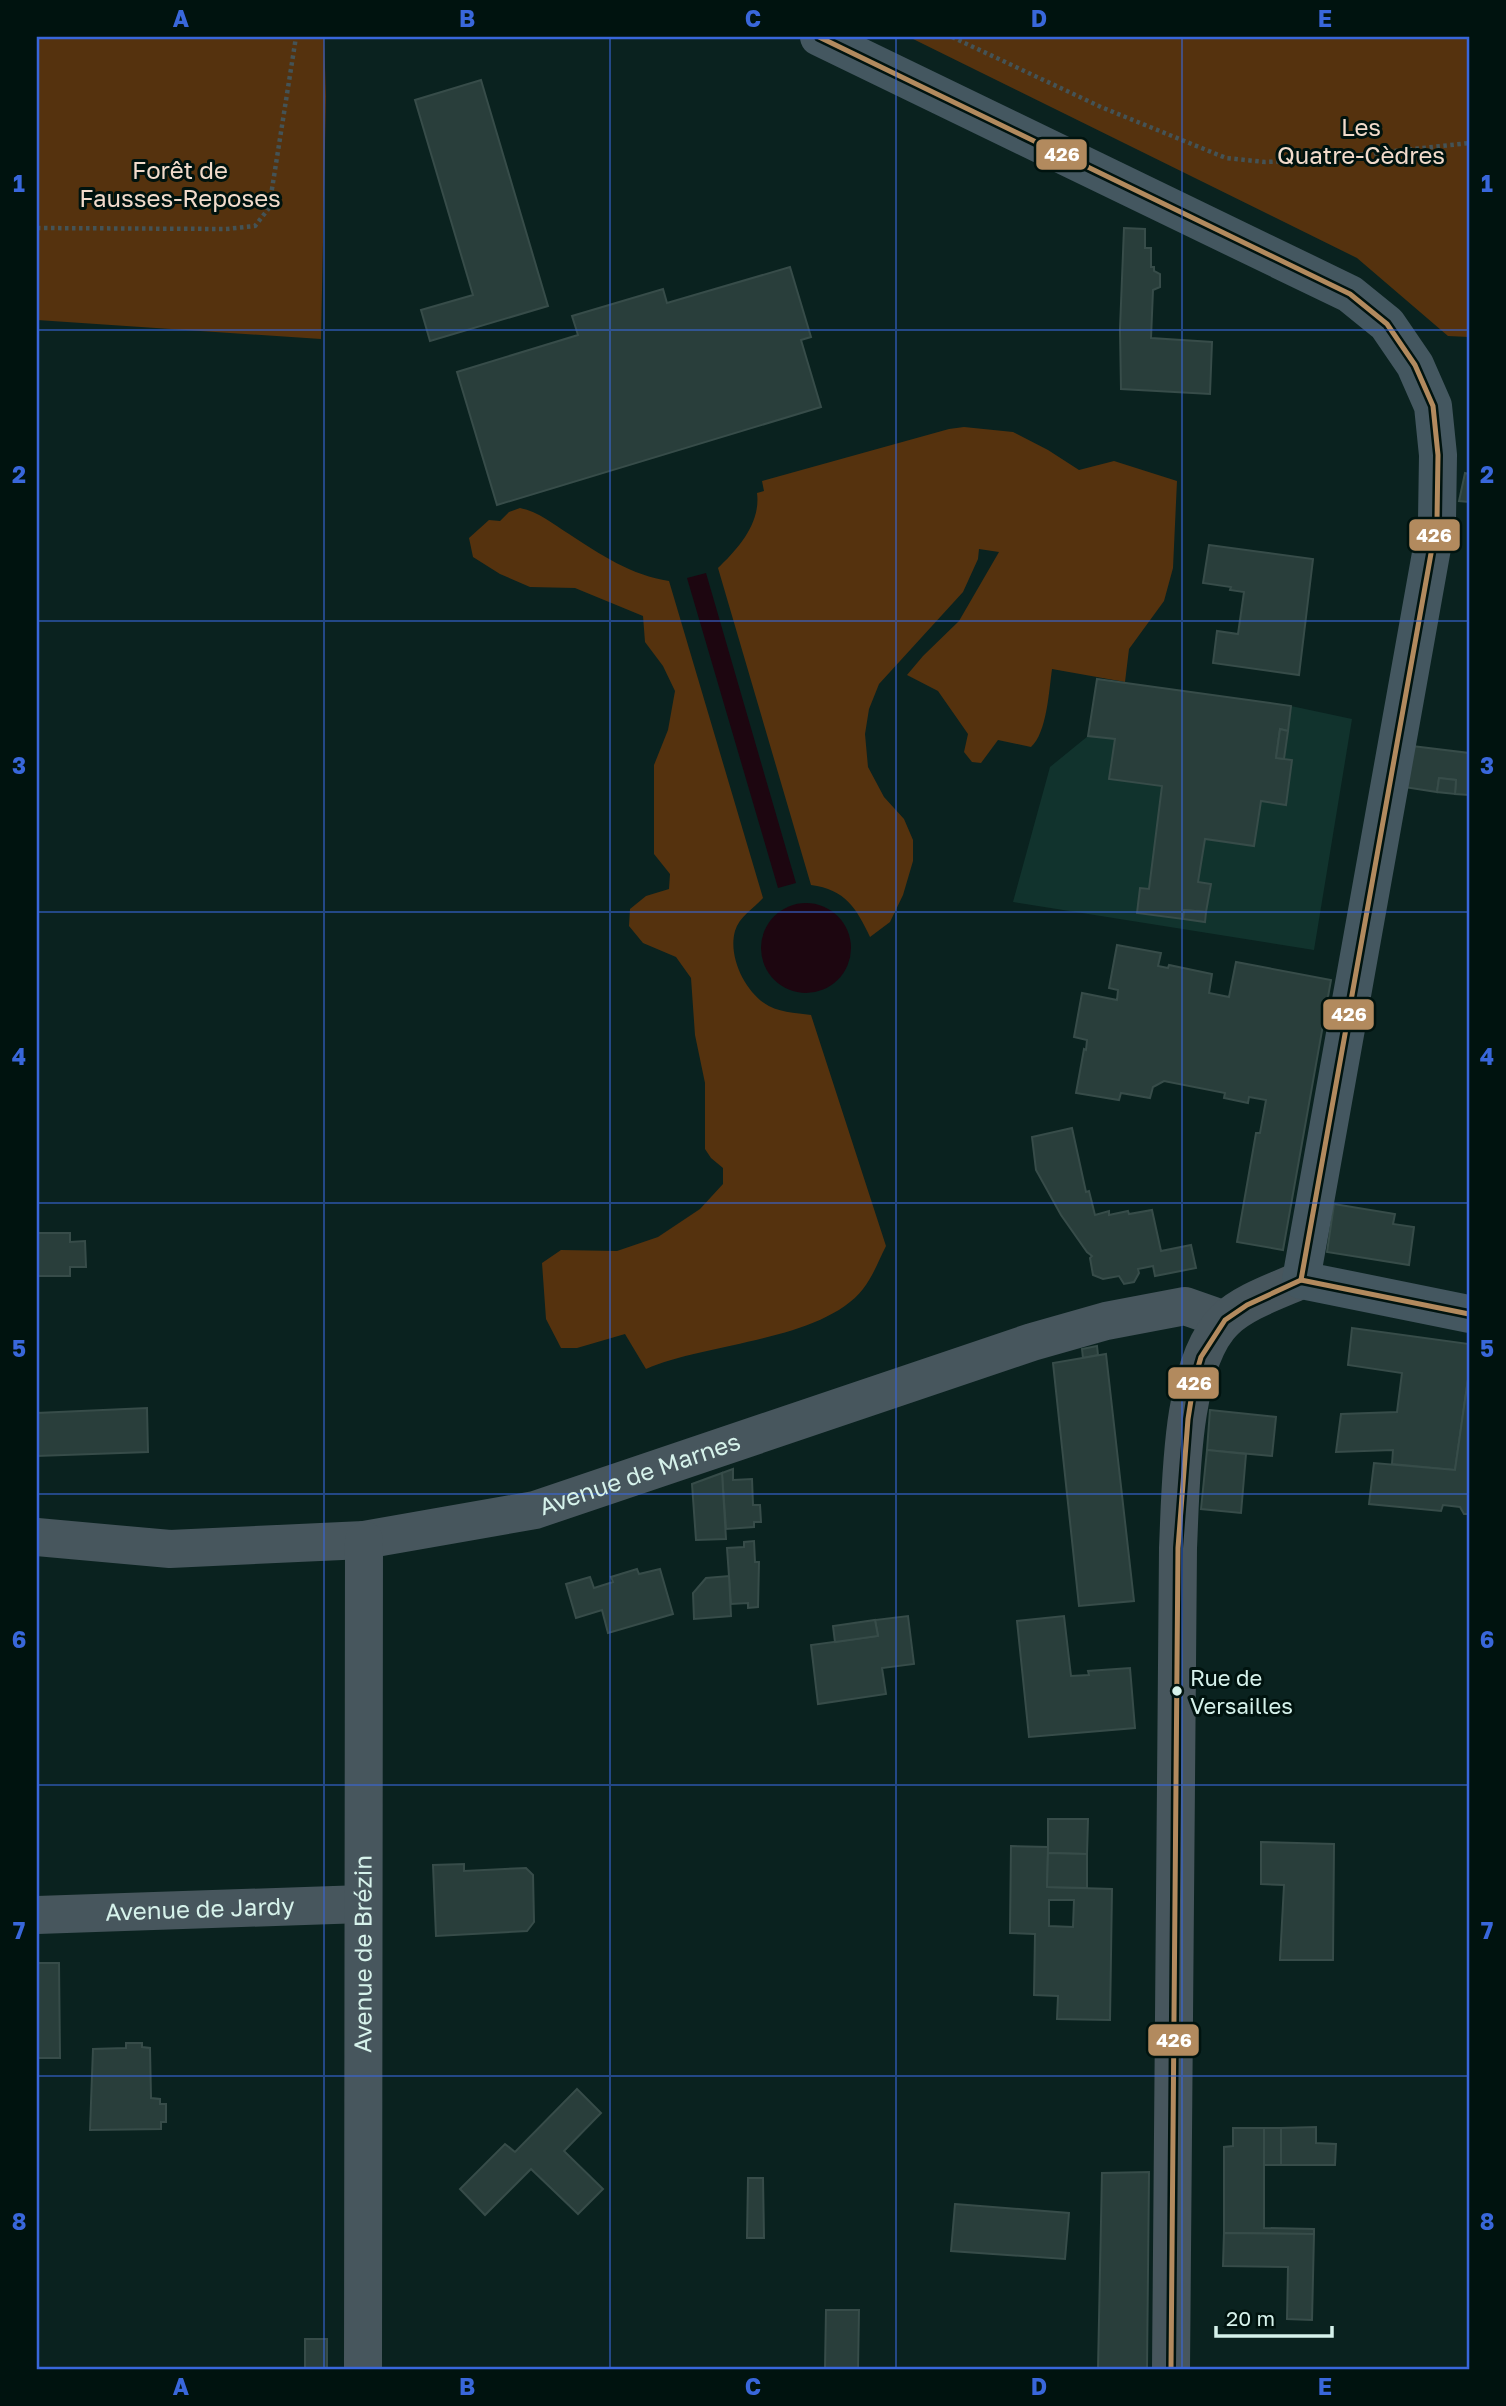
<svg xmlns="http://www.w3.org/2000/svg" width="1506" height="2406" font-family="'Golos Text',sans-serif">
  <rect width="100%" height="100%" fill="#0a221f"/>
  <polygon fill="#11332d" points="1097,679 1291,706 1352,719 1314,950 1013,902 1050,767 1088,736"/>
  <g fill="#55320e">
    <polygon points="37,37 324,37 326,96 321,339 37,320"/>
    <polygon points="909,37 1469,37 1469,337 1448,336 1357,258"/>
    <path d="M964 427 1013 432 1048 450 1079 470 1114 461 1177 481 1173 568 1164 601 1129 649 1125 682 1052 669C1049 690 1047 733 1031 747L998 740 981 763 972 762 964 752 968 734 938 691 907 675 923 656 959 621 999 552 979 549 978 559 963 592 879 684 869 709 865 734 868 767 884 797 904 819 913 840V861L903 895 890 922 870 937C857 909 845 889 811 885L718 568C738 549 761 523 757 493L764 491 762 481 949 429Z"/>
    <path d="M520 508C539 512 553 524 569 534 599 554 633 576 669 581L763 898C754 908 739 917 735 931 728 956 744 989 764 1003 776 1012 796 1013 811 1015L886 1246C879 1260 873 1276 863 1289 822 1341 705 1343 646 1369L625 1334 577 1348H561L546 1319 542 1263 561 1250 617 1251 658 1237 700 1209 723 1184V1168L711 1158 705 1149V1083L695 1035 691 978 676 957 643 943 629 926 630 909 646 896 669 889 670 874 654 854V765L668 730 675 691 663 666 645 642 643 616 575 588 530 587 500 574 473 557 469 538 489 520 500 521 509 512Z"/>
  </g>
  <g fill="#1d0610">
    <polygon points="706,573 796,883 778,888 687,578"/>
    <circle cx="806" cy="948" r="45"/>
  </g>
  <g fill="#293e3b" stroke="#374c49" stroke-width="2" fill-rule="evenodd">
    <polygon points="481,80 548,306 430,341 421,310 473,295 415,100"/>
    <polygon points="1124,228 1145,229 1145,248 1151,248 1151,267 1154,267 1154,271 1160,274 1160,287 1153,290 1151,338 1212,342 1210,394 1121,389 1120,329"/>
    <polygon points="790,267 811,337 801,340 821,407 497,505 457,372 578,335 572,316 663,289 667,303"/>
    <polygon points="1465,473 1469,474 1469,502 1459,501"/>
    <polygon points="1209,545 1313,559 1299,675 1213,663 1217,631 1238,634 1244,592 1230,590 1231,587 1203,583"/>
    <polygon points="1097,679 1291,706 1288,731 1280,729 1276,758 1292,760 1286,805 1261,801 1254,846 1205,839 1198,882 1211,884 1206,912 1184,910 1183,919 1137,913 1140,888 1149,889 1162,786 1109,779 1115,739 1088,736"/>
    <polygon points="1280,729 1288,731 1284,759 1276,758"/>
    <polygon points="1412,746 1469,753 1469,795 1455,794 1456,780 1439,778 1437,792 1404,787"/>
    <polygon points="1439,778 1456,780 1455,794 1437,792"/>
    <polygon points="1184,910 1206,912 1205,922 1183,919"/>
    <polygon points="1117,945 1161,953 1158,966 1168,968 1169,965 1212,974 1209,993 1229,997 1236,962 1331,980 1283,1250 1237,1242 1256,1133 1260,1133 1266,1100 1249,1097 1248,1103 1224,1098 1225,1093 1164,1081 1153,1087 1150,1098 1121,1093 1119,1100 1076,1093 1084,1049 1086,1050 1087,1040 1074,1037 1082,993 1117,1000 1118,990 1109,988"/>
    <polygon points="1072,1128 1086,1192 1089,1191 1095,1215 1109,1211 1109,1215 1128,1211 1129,1214 1152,1210 1161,1251 1191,1245 1196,1268 1155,1276 1153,1266 1138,1269 1139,1273 1134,1282 1124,1284 1119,1276 1103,1279 1093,1275 1090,1258 1092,1256 1087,1252 1061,1215 1036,1170 1032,1137"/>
    <polygon points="1334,1204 1395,1214 1393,1224 1414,1227 1409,1265 1327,1252"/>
    <polygon points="37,1233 70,1233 70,1242 85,1241 86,1267 70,1267 70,1276 37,1276"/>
    <polygon points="1352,1328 1469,1344 1469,1372 1455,1470 1392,1464 1393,1450 1336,1452 1341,1414 1397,1412 1402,1373 1348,1365"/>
    <polygon points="1097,1346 1098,1355 1083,1358 1082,1349"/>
    <polygon points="1106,1354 1134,1601 1079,1606 1053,1363"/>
    <polygon points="1469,1372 1469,1514 1464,1514 1460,1507 1443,1505 1441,1511 1369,1504 1374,1463 1455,1470"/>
    <polygon points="147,1408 148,1452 37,1456 37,1413"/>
    <polygon points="1210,1410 1276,1417 1272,1456 1207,1450"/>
    <polygon points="1207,1450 1246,1454 1241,1513 1201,1509"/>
    <polygon points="733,1469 733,1480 752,1479 753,1505 760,1505 761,1522 754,1522 754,1527 726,1529 722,1473"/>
    <polygon points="722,1473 726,1539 696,1540 692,1484"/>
    <polygon points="754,1541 755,1562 759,1562 758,1607 748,1608 748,1603 731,1604 727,1548 744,1547 744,1542"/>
    <polygon points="637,1569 639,1574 660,1569 673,1614 608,1633 602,1610 576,1618 566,1584 590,1577 594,1588 613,1582 611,1577"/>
    <polygon points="729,1576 731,1616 694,1619 693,1593 706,1578"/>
    <polygon points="908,1616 914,1664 882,1668 886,1694 818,1704 811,1645 878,1636 875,1620"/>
    <polygon points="1064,1616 1071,1676 1089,1675 1088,1671 1130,1668 1135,1728 1029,1737 1017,1621"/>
    <polygon points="875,1620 878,1636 835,1642 833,1626"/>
    <polygon points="1048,1819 1088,1819 1087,1854 1048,1853"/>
    <polygon points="1261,1842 1334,1844 1333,1960 1280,1960 1284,1885 1261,1884"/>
    <path d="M1011 1846 1048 1847 1047 1887 1112 1889 1110 2020 1057 2019 1058 1996 1034 1995 1035 1934 1010 1933ZM1049 1900H1074L1073 1927 1049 1926Z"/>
    <polygon points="1048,1853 1087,1854 1087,1888 1047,1887"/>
    <polygon points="464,1864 464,1871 526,1868 533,1875 534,1922 527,1931 436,1936 433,1865"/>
    <polygon points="37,1963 59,1963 60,2058 37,2058"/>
    <polygon points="126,2043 142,2043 142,2047 150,2048 151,2098 160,2099 160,2104 166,2104 166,2122 161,2122 161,2129 90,2130 93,2049 126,2048"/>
    <polygon points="577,2089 601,2113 564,2151 603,2189 578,2214 531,2169 485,2215 460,2189 505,2144 515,2152"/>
    <polygon points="1316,2127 1316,2143 1336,2144 1335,2165 1281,2165 1281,2128"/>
    <polygon points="1233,2128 1264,2128 1264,2228 1314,2229 1314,2234 1224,2233 1224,2147 1233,2146"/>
    <rect x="1264" y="2128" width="17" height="37"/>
    <polygon points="1149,2172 1147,2369 1098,2369 1102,2173"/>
    <polygon points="748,2178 763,2178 764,2238 747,2238"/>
    <polygon points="955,2204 1069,2213 1065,2259 951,2251"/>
    <polygon points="1224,2233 1314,2234 1312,2320 1287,2319 1288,2267 1223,2266"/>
    <polygon points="826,2310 859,2310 858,2369 825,2369"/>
    <rect x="305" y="2339" width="22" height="30"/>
  </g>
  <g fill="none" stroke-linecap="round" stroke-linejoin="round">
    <g stroke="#445356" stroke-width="4.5" stroke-dasharray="3.5 3.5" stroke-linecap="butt">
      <polyline points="952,37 1101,107 1226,158 1265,162 1313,160 1469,143"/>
      <polyline points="37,228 226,229 255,226 269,208 296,37"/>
    </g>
    <g stroke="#47565d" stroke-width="38">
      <path id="s1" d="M37 1537 170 1549 364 1540 535 1510 1032 1342 1106 1321 1185 1306 1225 1320"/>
      <path id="s2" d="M37 1915 363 1904"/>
      <path id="s3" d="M363 2369 364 1540"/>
      <path d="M1171 2369 1178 1548C1181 1487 1180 1364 1225 1320 1245 1301 1277 1291 1301 1280"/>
    </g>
    <polyline stroke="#445760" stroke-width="38" points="819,37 1350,294 1387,324 1415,365 1433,406 1438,455 1437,520 1301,1280 1469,1314"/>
    <g stroke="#00130f" stroke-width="10">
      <g id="bus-1">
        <polyline points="819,37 1350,294 1387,324 1415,365 1433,406 1438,455 1437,520 1301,1280"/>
        <polyline points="1171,2369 1178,1548 1188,1419 1194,1381 1201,1357 1225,1320 1247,1305 1301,1280 1469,1314"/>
      </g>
    </g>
    <use href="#bus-1" stroke="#b28a5e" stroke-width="5"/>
  </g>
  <path fill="none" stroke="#3967db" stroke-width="2" stroke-opacity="0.55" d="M324 37V2369M610 37V2369M896 37V2369M1182 37V2369M37 330H1469M37 621H1469M37 912H1469M37 1203H1469M37 1494H1469M37 1785H1469M37 2076H1469"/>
  <circle fill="#d6f2eb" stroke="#00130f" stroke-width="2.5" cx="1177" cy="1691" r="6"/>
  <g text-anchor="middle" stroke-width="6" stroke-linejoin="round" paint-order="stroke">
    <g font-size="22" fill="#d6f2eb" stroke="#00130f" text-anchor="start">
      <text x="1190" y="1686">Rue de<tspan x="1190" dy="28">Versailles</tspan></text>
    </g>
    <g font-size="24" fill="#f2dbcb" stroke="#00130f">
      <text x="1361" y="136">Les<tspan x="1361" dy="28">Quatre-Cèdres</tspan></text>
      <text x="180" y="179">Forêt de<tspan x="180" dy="28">Fausses-Reposes</tspan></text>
    </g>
    <g font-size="24" fill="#d6f2eb" stroke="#00130f">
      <text dy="8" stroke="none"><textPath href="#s1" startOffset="612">Avenue de Marnes</textPath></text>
      <text dy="8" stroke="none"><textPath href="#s2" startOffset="163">Avenue de Jardy</textPath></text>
      <text dy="8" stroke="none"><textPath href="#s3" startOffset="415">Avenue de Brézin</textPath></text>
    </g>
  </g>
  <g stroke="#00130f" stroke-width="2.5">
    <rect x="1035" y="138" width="53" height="33" rx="7" fill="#b28a5e"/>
    <rect x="1408" y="518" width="53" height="34" rx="7" fill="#b28a5e"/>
    <rect x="1322" y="998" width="53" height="33" rx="7" fill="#b28a5e"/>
    <rect x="1167" y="1366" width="53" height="34" rx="7" fill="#b28a5e"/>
    <rect x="1147" y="2023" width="53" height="34" rx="7" fill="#b28a5e"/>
  </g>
  <g font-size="19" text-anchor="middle" font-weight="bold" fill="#fff">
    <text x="1062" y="161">426</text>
    <text x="1434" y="542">426</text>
    <text x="1349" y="1021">426</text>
    <text x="1194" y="1390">426</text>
    <text x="1174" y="2047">426</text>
  </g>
  <rect width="1506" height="2406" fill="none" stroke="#00130f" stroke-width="77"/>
  <path d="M1216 2326v10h116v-10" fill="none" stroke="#d6f2eb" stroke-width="3.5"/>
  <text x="1226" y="2326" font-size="21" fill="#d6f2eb" stroke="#00130f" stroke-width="5" paint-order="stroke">20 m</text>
  <rect x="38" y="38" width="1430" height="2330" fill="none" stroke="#3967db" stroke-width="2.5"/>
  <g font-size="23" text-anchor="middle" font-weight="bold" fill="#3967db">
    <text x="181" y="27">A</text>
    <text x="467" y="27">B</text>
    <text x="753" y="27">C</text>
    <text x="1039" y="27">D</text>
    <text x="1325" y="27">E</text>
    <text x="19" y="192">1</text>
    <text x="1487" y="192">1</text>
    <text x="19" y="483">2</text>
    <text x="1487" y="483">2</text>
    <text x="19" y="774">3</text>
    <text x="1487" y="774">3</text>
    <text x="19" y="1065">4</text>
    <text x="1487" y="1065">4</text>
    <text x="19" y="1357">5</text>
    <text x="1487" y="1357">5</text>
    <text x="19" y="1648">6</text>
    <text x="1487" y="1648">6</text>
    <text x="19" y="1939">7</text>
    <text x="1487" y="1939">7</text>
    <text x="19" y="2230">8</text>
    <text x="1487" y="2230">8</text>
    <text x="181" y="2395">A</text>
    <text x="467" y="2395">B</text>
    <text x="753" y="2395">C</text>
    <text x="1039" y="2395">D</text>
    <text x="1325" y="2395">E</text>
  </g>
</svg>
